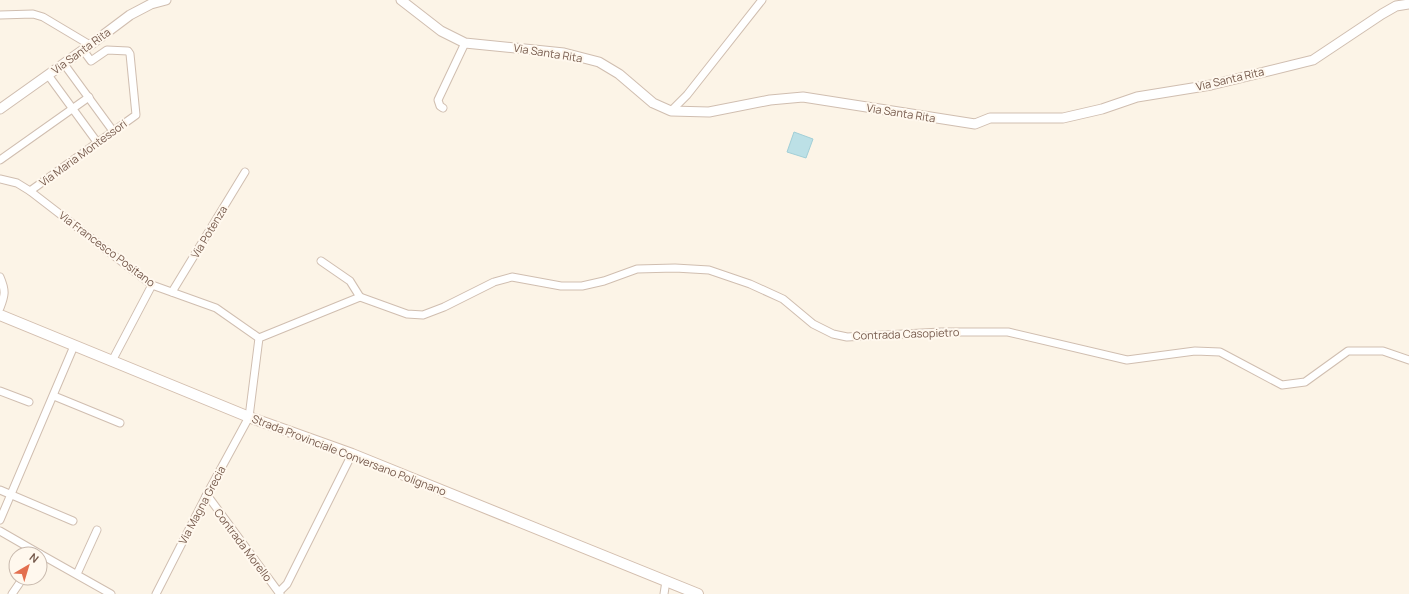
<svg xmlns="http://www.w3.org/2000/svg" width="1409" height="594" font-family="Manrope,sans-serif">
  <rect width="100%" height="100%" fill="#fcf4e7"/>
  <polygon fill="#bce0e6" stroke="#a2cfd7" points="794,132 813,139 806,158 787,152"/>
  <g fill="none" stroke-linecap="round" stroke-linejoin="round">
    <g stroke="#d0beb0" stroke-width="9">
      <g id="minor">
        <polyline points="0,15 33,14 43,17 90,45"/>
        <polyline points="64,64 113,131"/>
        <polyline points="48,75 97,142"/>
        <polyline points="443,108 440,106 438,100 465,43"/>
        <polyline points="671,111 687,95 762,0"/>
        <polyline points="0,160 89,97"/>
        <polyline points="0,179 17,183 30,191 152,285 216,308 259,338"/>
        <polyline points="30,191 136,115 130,54 128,51 107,50 91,61 83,50"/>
        <polyline points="321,261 350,281 360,297"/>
        <path d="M0 277C6 291 5 295 0 308"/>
        <polyline points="172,292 245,172"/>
        <polyline points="112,361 152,285"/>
        <polyline points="0,391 29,402"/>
        <polyline points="54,396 120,423"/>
        <polyline points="0,490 73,521"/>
        <polyline points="206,496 210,499 280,594"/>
        <polyline points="0,520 74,346"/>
        <polyline points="0,531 40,554"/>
        <polyline points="40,554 111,594"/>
        <polyline points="77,574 97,530"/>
        <polyline points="279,592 287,584 352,454"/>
        <polyline points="12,594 23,578"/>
        <polyline points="156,594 206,496 249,417 259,338 360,297 407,314 423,315 444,307 494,282 512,277 561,286 582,286 604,281 637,269 675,268 709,270 750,284 783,299 813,324 833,334 847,337 941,332 1008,332 1127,360 1195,351 1220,352 1282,385 1305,382 1348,351 1383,351 1409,360"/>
        <polyline points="664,594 666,581"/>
      </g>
    </g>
    <g stroke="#d0beb0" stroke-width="11">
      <g id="tertiary">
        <polyline points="401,0 441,31 465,43 564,53 599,62 619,74 653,103 671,111 709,112 770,100 803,97 975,124 990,118 1063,118 1102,109 1137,97 1211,85 1313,60 1382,14 1396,6 1409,4"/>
        <polyline points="0,109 90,45 130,15 151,4 166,0"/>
      </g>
    </g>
    <g stroke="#d3beae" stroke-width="12">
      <polyline id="secondary" points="0,315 249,417 352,454 698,594"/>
    </g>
    <use href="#minor" stroke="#fff" stroke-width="7"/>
    <use href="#tertiary" stroke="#fff" stroke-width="9"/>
    <use href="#secondary" stroke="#fff" stroke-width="10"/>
  </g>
  <g text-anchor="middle" stroke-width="4" stroke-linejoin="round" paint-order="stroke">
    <g font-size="11" fill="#765a4c" stroke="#fff8ee">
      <text transform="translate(81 51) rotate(-36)" y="4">Via Santa Rita</text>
      <text transform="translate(548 53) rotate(9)" y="4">Via Santa Rita</text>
      <text transform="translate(1230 79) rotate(-13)" y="4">Via Santa Rita</text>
      <text transform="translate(901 113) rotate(9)" y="4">Via Santa Rita</text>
      <text transform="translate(83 153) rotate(-36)" y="4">Via Maria Montessori</text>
      <text transform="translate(209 232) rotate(-59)" y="4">Via Potenza</text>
      <text transform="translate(107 249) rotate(37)" y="4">Via Francesco Positano</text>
      <text transform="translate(906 334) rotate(-2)" y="4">Contrada Casopietro</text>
      <text transform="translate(349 455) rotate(21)" y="4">Strada Provinciale Conversano Polignano</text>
      <text transform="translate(202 505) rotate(-62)" y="4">Via Magna Grecia</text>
      <text transform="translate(243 545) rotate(53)" y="4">Contrada Morello</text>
    </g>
  </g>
  <g transform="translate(28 566) rotate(38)"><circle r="19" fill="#fff8ee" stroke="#c8b9ad"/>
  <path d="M0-3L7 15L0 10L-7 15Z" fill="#e36f4f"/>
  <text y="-6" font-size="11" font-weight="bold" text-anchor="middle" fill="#765a4c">N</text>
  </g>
</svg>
